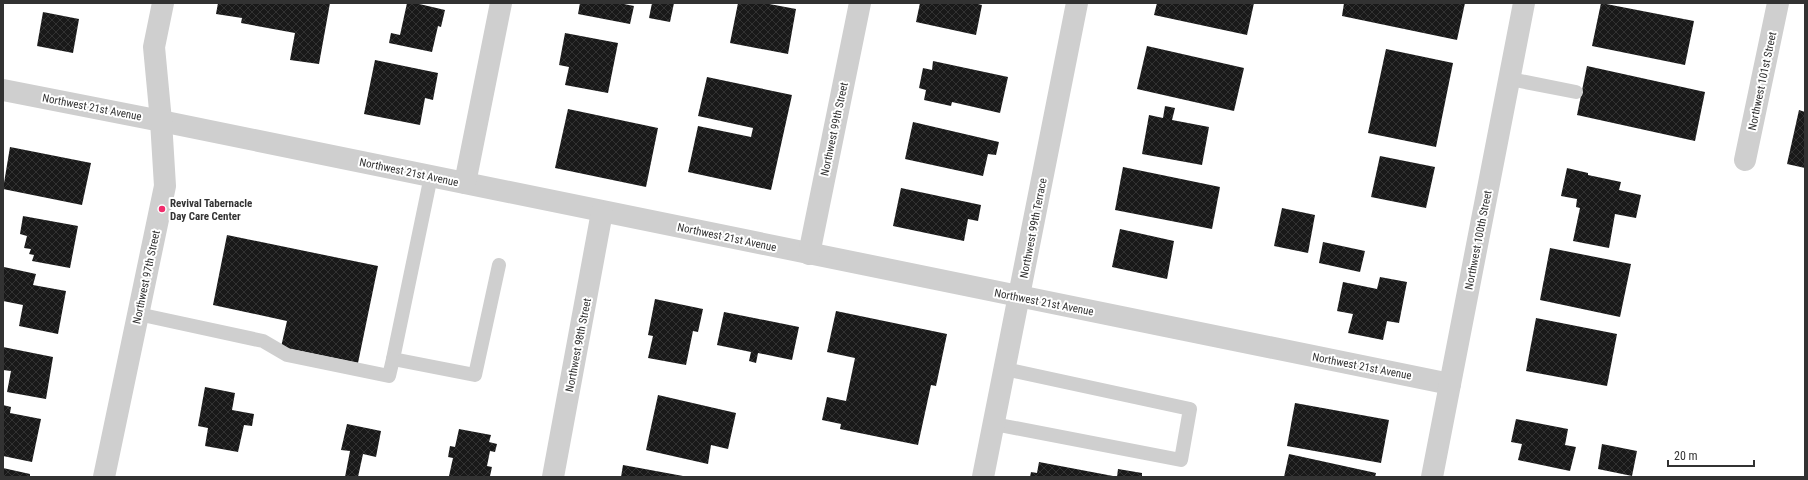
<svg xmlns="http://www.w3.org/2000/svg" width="1808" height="480" font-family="'Roboto Condensed',sans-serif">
  <defs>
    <pattern id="building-cross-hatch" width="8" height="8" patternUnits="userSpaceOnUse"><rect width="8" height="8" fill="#191919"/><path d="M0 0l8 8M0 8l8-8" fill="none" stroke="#323232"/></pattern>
  </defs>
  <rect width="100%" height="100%" fill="#fff"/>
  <g fill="url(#building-cross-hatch)">
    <polygon points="218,3 330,3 319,64 290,60 295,33 241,23 242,18 216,14"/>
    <polygon points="407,3 415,3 445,10 441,27 438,26 432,52 389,43 391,33 400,35"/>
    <polygon points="580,3 619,3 634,6 630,24 578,14"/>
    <polygon points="652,3 674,3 670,22 649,18"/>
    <polygon points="738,3 764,3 796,9 788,54 730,43"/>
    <polygon points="920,3 974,3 982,5 976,35 916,22"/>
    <polygon points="1157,3 1254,3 1247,35 1154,15"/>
    <polygon points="1344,3 1465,3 1457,40 1342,16"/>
    <polygon points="1601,3 1694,21 1685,65 1592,46"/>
    <polygon points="43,12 79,19 73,53 37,46"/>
    <polygon points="565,33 618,43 608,93 565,85 569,67 559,65"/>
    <polygon points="1147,46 1244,68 1234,111 1137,89"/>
    <polygon points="1386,49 1453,63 1436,147 1368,133"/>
    <polygon points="375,60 438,73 433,100 425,98 420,125 364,114"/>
    <polygon points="933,61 1008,77 1000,113 952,102 951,106 924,100 926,90 919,88 923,68 932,70"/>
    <polygon points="1587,66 1705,92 1695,141 1577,115"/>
    <polygon points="707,77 792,95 771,190 688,172 698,126 751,137 753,128 698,116"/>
    <polygon points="1165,106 1175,108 1172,120 1209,127 1202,165 1142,154 1149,115 1163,118"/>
    <polygon points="568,109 658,128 646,187 555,168"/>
    <polygon points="1799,110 1805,112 1805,168 1787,164"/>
    <polygon points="913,122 999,142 996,155 988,154 983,176 905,159"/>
    <polygon points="10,147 91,163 82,205 3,189"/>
    <polygon points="1380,156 1435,167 1426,208 1371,197"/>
    <polygon points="1123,167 1220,187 1212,229 1115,210"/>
    <polygon points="1567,168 1588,173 1588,175 1621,182 1619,190 1641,195 1636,218 1615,214 1609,248 1573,241 1580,208 1576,207 1577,199 1561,196"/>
    <polygon points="901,188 981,205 978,221 968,219 964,241 893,226"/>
    <polygon points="1282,208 1315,215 1308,253 1274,246"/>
    <polygon points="23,216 78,226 70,268 32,261 34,255 29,254 31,249 24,248 27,236 20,234"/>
    <polygon points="1120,229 1174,241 1167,279 1112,267"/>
    <polygon points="227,235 378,266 358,363 281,347 287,321 213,305"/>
    <polygon points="1323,242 1365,251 1360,272 1319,263"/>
    <polygon points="1550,248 1631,264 1620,317 1540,300"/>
    <polygon points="4,267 36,274 33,285 66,291 58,334 19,326 23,305 3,301"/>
    <polygon points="1380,277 1407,282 1399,323 1387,321 1383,340 1348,333 1353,314 1337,311 1343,282 1377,289"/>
    <polygon points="655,299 703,309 698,332 693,331 686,365 648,358 653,336 648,335"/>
    <polygon points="836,311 947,334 936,386 931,385 918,445 840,429 841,424 822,420 827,397 846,401 855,358 827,352"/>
    <polygon points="724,312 799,327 792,360 758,353 756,363 749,361 751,352 717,345"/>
    <polygon points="1536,318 1617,334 1607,386 1526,371"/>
    <polygon points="3,347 53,357 46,399 7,392 11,371 3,370"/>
    <polygon points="205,387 235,393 232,410 254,414 252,426 244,425 238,452 205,446 208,428 198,426"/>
    <polygon points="658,395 736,413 728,449 711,445 708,464 646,450"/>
    <polygon points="1295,403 1389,420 1381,463 1287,446"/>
    <polygon points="3,405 11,407 10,413 41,419 32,462 3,456"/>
    <polygon points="1516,419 1568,429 1565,445 1576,447 1570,471 1518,460 1522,444 1511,442"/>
    <polygon points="347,424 381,431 376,457 363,454 358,477 345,477 350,451 341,450"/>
    <polygon points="459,429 491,435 489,442 497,444 495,452 490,451 487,466 492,467 490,476 449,476 453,458 448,457 450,446 455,447"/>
    <polygon points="1602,444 1637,451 1632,476 1598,469"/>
    <polygon points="1289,454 1376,473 1375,477 1284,477"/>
    <polygon points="1039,462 1113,476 1113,477 1030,477 1031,472 1037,473"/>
    <polygon points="623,465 683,476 683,477 621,477"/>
    <polygon points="3,468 30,474 30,477 3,477"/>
    <polygon points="1118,469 1142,473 1142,477 1117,477"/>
  </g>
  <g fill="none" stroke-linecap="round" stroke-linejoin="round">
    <g stroke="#cfcfcf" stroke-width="14">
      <polyline points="1510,79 1576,92"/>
      <polyline points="431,176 393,359 475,375 499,265"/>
      <polyline points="138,314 263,341 287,355 389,376 393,359"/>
      <polyline points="994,424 1181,460 1190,409 1005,369"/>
    </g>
    <g stroke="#cfcfcf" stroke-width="22">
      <polyline points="3,90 161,121 1450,384"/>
      <polyline points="1745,160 1778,3"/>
      <polyline points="465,183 501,3"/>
      <polyline points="809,254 860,3"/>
      <polyline points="104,477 165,186 161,121 154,47 163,3"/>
      <polyline points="553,477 602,212"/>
      <polyline points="983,477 1077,3"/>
      <polyline points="1432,477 1524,3"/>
    </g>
  </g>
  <circle fill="#f12c6c" stroke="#fff" stroke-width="1.5" cx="162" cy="209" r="4"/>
  <g text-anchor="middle" stroke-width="4" stroke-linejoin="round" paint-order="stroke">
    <g font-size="11" fill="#323232" stroke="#fff">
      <text transform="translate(1762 81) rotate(-78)" y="4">Northwest 101st Street</text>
      <text transform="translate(92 107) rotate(11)" y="4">Northwest 21st Avenue</text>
      <text transform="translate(834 129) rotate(-78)" y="4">Northwest 99th Street</text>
      <text transform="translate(409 172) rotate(12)" y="4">Northwest 21st Avenue</text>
      <text transform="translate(1033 228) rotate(-79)" y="4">Northwest 99th Terrace</text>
      <text transform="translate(727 237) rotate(12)" y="4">Northwest 21st Avenue</text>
      <text transform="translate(1478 240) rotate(-79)" y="4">Northwest 100th Street</text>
      <text transform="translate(146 277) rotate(-78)" y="4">Northwest 97th Street</text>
      <text transform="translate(1044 302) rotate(11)" y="4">Northwest 21st Avenue</text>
      <text transform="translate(578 345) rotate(-79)" y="4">Northwest 98th Street</text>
      <text transform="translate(1362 366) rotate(11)" y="4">Northwest 21st Avenue</text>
    </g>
    <g font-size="11" font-weight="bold" fill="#323232" stroke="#fff" text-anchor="start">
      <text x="170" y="207">Revival Tabernacle<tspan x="170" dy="13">Day Care Center</tspan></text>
    </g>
  </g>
  <rect width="1808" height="480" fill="none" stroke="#323232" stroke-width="8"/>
  <path d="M1668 460v6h86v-6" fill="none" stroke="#323232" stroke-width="2"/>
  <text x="1674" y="460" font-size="12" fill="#323232" stroke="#ffffff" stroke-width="3" paint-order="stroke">20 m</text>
</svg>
